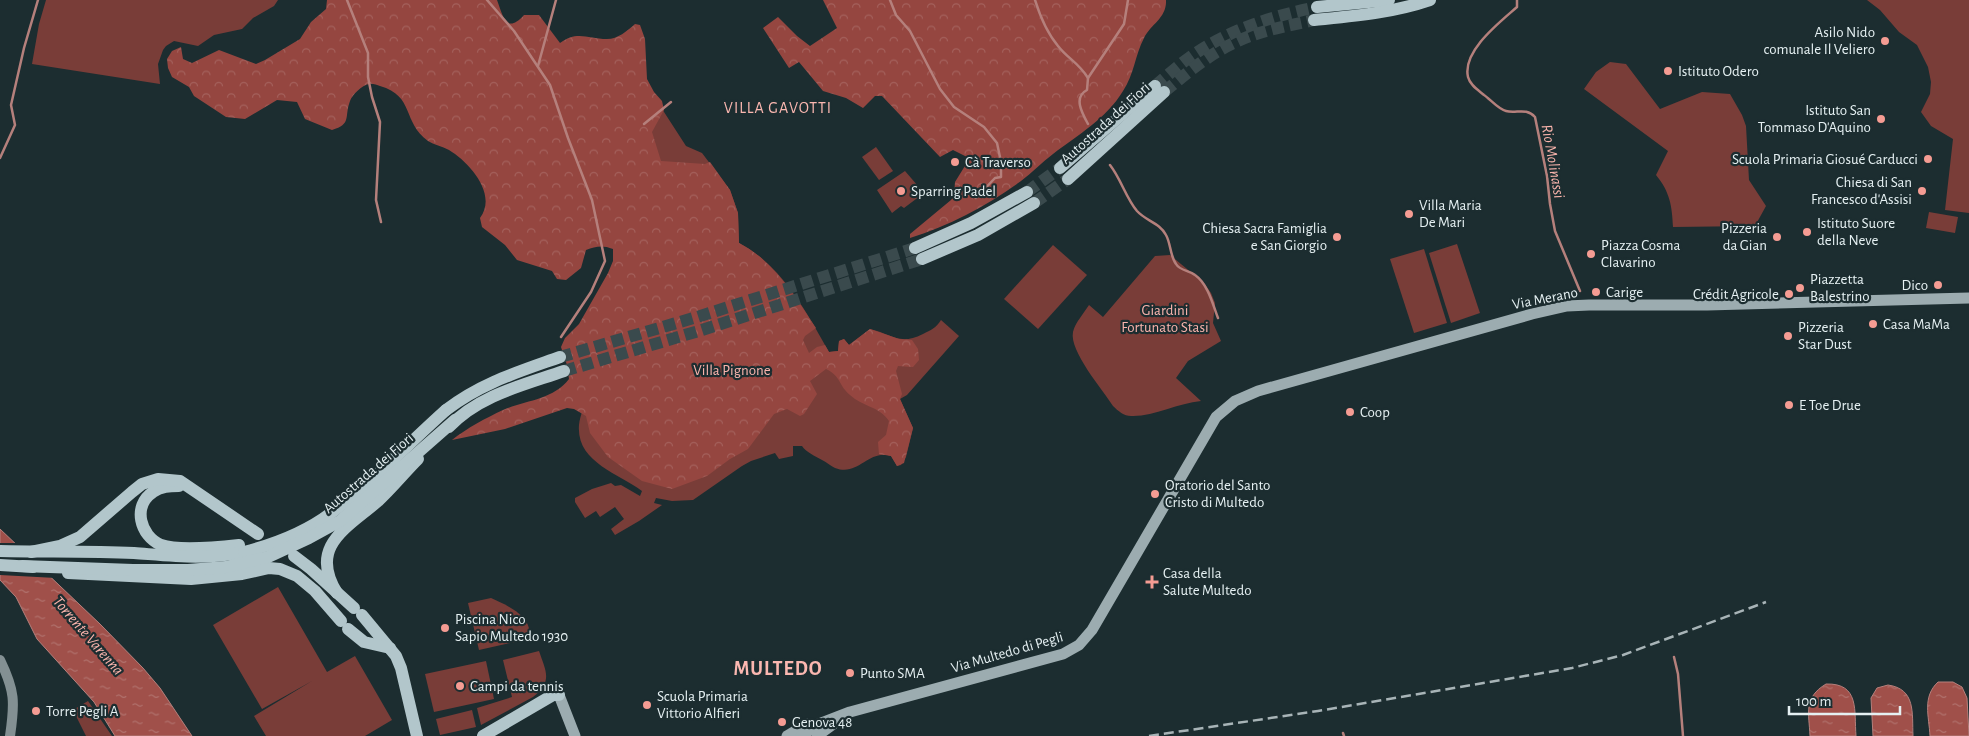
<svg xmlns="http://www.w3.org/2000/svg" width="1969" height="736" font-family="'Alegreya Sans',sans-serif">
  <defs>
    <pattern id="forest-crowns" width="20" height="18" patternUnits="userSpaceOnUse" patternTransform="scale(1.25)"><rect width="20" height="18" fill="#954640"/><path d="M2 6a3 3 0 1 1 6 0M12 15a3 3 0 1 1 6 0" fill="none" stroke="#a4615c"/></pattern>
    <pattern id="water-ripples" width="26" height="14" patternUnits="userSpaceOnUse" patternTransform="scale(1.25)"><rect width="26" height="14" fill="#a0504a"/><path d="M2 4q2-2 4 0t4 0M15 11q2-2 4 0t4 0" fill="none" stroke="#b1726d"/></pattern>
  </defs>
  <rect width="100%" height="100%" fill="#1c2d30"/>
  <g fill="#793d38">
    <polygon points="46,0 278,0 274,6 253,18 242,29 214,35 198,46 174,41 166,46 163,50 158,64 160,84 32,64 39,24"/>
    <polygon points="1867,0 1969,0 1969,213 1945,210 1953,139 1931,126 1921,112 1930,94 1931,82 1928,67 1917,45 1899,32 1880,10"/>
    <path d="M1610 62 1626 64 1660 109 1702 92 1730 94 1742 115 1746 126 1749 180 1766 206 1755 226 1673 227C1672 206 1670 192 1656 175L1668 151 1584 89 1596 72Z"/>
    <path d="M655 98 686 146 702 153 730 190 738 213 739 243C781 265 806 311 829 352L838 351 839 341 844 339 849 345 870 329C892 334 899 346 923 334 931 330 936 328 941 320L959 336 907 395 900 399 913 428 906 457 901 465 897 466 891 456C868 449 859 477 835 468 831 466 826 462 822 460 815 456 806 452 802 446H793V456L779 459 775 453 751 461 742 466 693 500 672 501 656 498 654 503 662 505 639 521 615 535 611 529 624 519 615 507 600 517 596 511 585 518 575 502V498L592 489 611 483 615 486 621 485 640 496 642 491C618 473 576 462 579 425 580 415 585 405 588 395L639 185Z"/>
    <polygon points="876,147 893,171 879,180 862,157"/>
    <polygon points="905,171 924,193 904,208 901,206 892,213 877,190"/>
    <polygon points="1929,212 1958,217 1955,233 1926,228"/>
    <polygon points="1457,244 1480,313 1451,323 1429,253"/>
    <polygon points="1053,245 1087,275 1038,329 1004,299"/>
    <polygon points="1424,249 1447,323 1414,333 1390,259"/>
    <path d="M1170 255 1204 283 1211 293 1215 303 1213 323 1221 341 1188 361 1176 378 1201 401C1178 403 1153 417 1131 416 1124 416 1118 411 1113 406 1103 390 1069 351 1073 332 1075 323 1084 313 1089 305L1103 317 1155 256Z"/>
    <polygon points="278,587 327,672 355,656 392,720 365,736 266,736 254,716 312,681 262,709 213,625"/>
    <path d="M491 598C507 605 536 618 528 639L479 650 468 603Z"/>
    <path d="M539 651C546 672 553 681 533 697L481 725 477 708 512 697 503 660Z"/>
    <polygon points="486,661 494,699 434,712 425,674"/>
    <polygon points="88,701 112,736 86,736 73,710"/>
    <polygon points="472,710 476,727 440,735 436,719"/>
  </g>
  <g fill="url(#forest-crowns)">
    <path d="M327 0H497C503 16 506 35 524 15H539L560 43C577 30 588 39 607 39 618 39 627 31 635 24L640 25 645 39 647 79 654 92 662 101 664 110 652 132 661 161 705 164 710 162 730 190 738 213 739 243C774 261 795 296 816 328L805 336 803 340 809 353 817 347 825 345 829 352 838 351 839 341 844 339 849 345 870 329 899 339 912 340 918 349 919 360 913 367 898 366 896 371 902 394 900 399 913 428 904 463 897 466 891 456 879 454 878 442 886 435 889 421C879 406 863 407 850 395 839 386 841 376 826 369L810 381 817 394 804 414 800 416 787 409 774 414 748 449 730 459 707 476 672 489 642 481 608 457 590 433 586 416 574 409 567 408 505 429 452 440C467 428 486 418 503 410 526 400 553 400 569 379L567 365 561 347 565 338 579 324 608 273 613 261V249C603 245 596 246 586 250L581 268 566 280 557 279 552 271 517 260 505 245 482 227 480 218C498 194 469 162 449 150 442 146 434 145 428 141 402 122 415 96 380 86 377 85 372 83 369 84 362 85 352 95 350 101 344 117 352 124 332 130L305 119 297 102 277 100 245 119 226 117 194 96 189 87 172 77 168 68 167 59 172 51 181 47 183 59 192 63 219 50 256 64 265 60 300 39 311 22 326 9Z"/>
    <path d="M823 0H1166C1167 18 1151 24 1144 38 1135 55 1134 75 1123 91 1106 119 1079 134 1053 154 1042 162 1032 173 1021 181 988 205 949 226 910 238V234L951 200 954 196 955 182 968 161 967 157 953 150 940 157 882 96H875L863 108 846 98 823 91 799 62 789 68 763 28 778 17 797 36 810 46 837 28Z"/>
  </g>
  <g fill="url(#water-ripples)" stroke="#b5807c">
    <polygon points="0,529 100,624 143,668 160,688 192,736 115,736 94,702 37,639 16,597 0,580"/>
    <path d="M1938 682H1953L1962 687 1967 698 1969 736H1930C1929 716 1922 697 1938 682Z"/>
    <path d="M1826 684C1860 683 1854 711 1856 736H1810C1809 713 1803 698 1826 684Z"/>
    <path d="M1888 685C1916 689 1912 713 1913 736H1873L1871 698 1877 688Z"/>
  </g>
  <polygon fill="#1c2d30" points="0,543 19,543 56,578 0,575"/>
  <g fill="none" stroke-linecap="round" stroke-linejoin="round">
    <g stroke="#b5807c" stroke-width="2.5">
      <polyline points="347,0 368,53 368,77 372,97 380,122 376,200 381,222"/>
      <polyline points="487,0 514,31 550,85 568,138 592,200 605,261 591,292 561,337"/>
      <polyline points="890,0 896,15 910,31 940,89 954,107 984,127 997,143 1001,162 1001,177 995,178 976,198"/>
      <path d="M1035 0C1040 16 1047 33 1058 46 1068 59 1078 62 1088 78"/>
      <path d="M1517 0V7C1500 22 1462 51 1468 77 1470 85 1478 90 1484 95 1490 99 1498 109 1506 111 1516 114 1526 107 1535 117L1547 176 1550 204 1555 231 1580 291"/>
      <polyline points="538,66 556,0"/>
      <polyline points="644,124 671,102"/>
      <path d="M1088 124C1082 113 1073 97 1087 90L1088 78 1124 24 1128 0"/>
      <polyline points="0,158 15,125 11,105 24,48 38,0"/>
      <path d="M1110 165C1121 179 1126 198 1137 211 1146 221 1160 223 1166 235 1171 244 1170 256 1176 264 1180 271 1189 270 1195 275 1208 284 1213 305 1218 318"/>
      <polyline points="1674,657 1678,674 1683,736"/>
      <polyline points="1343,733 1344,736"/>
    </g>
    <g stroke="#3a4a4d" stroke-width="12" stroke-dasharray="12 6" stroke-linecap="butt">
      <path d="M1155 86C1167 76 1180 64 1193 55 1231 29 1273 16 1317 7"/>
      <path d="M1164 92C1187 73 1209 54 1236 42 1261 30 1288 26 1314 20"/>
      <polyline points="1027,192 1060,168"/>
      <polyline points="1034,203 1068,179"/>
      <polyline points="560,357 697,317 915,248"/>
      <polyline points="564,371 702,330 922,259"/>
    </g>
    <path stroke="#839093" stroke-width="10" d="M0 660C15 691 15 702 10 736"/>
    <g stroke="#9cacb0" stroke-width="11">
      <polyline points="559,695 575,736"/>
      <polyline points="787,736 807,724"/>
      <polyline points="801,736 819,724 850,712 1063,654 1079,645 1092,630 1216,417 1235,401 1258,391 1532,314 1567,306 1589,305 1707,305 1969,298"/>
      <polyline points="817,736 836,722"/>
    </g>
    <g stroke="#b2c6cb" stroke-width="12">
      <polyline points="1317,7 1389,0"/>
      <path d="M1314 20C1353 16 1392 13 1430 0"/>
      <polyline points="1060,168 1155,86"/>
      <polyline points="1068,179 1164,92"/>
      <polyline points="915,248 971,223 1027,192"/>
      <polyline points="922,259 978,235 1034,203"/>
      <path d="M446 410C481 383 518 372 560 357"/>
      <path d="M449 427C479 395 524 385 564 371"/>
      <path d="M179 486C170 486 161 486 153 492 132 506 140 536 161 545 178 551 221 547 239 545"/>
      <path d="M0 551C45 552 89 551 134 553 174 556 204 560 244 552"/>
      <polyline points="31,552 60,546 80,537 132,492 142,484 158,479 180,481 258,534"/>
      <polyline points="294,556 311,569 354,608"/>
      <polyline points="0,565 33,567"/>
      <polyline points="68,573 191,579 242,574 269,568 280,569 297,576 315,591 341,621"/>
      <path d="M337 593C308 546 347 528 378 501 392 488 404 473 418 459"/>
      <polyline points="362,615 396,656 401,668 417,736"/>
      <polyline points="348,629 364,642 390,648"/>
      <polyline points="483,736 553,695 559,695"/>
    </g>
    <polyline stroke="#a8b4b7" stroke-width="2.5" stroke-dasharray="10 5" stroke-linecap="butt" points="1149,736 1318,711 1572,668 1623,655 1766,602"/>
    <g stroke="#b2c6cb" stroke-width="12">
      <path d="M244 552C275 544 306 532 331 513 372 482 408 444 446 410"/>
      <polyline points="22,566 133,570 188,570 226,567 268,557 309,538 340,521 455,420"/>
    </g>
  </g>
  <g fill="#f59c93" stroke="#1c2d30" stroke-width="2">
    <circle cx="1885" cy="41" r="5"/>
    <circle cx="1668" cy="71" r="5"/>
    <circle cx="1881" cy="119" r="5"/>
    <circle cx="1928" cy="159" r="5"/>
    <circle cx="955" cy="162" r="5"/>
    <circle cx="901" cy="191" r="5"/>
    <circle cx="1922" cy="191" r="5"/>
    <circle cx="1409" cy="214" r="5"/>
    <circle cx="1807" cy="232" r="5"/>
    <circle cx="1337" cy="237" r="5"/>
    <circle cx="1777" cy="237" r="5"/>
    <circle cx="1591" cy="254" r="5"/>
    <circle cx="1938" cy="285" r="5"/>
    <circle cx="1800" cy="288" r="5"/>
    <circle cx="1596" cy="292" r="5"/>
    <circle cx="1789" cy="294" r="5"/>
    <circle cx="1873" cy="324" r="5"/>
    <circle cx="1788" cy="336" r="5"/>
    <circle cx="1789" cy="405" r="5"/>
    <circle cx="1350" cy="412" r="5"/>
    <circle cx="1155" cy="494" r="5"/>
    <path d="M1149.5 574.5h5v5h5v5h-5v5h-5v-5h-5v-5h5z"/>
    <circle cx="445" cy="628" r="5"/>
    <circle cx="850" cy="673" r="5"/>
    <circle cx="460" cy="686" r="5"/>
    <circle cx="647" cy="705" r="5"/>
    <circle cx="36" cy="711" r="5"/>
    <circle cx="782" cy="722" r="5"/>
  </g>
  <g text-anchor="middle" stroke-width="4.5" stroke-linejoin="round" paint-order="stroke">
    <g font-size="15" fill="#e5f0f2" stroke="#1c2d30" text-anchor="start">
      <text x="1875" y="37" text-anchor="end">Asilo Nido<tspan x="1875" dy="17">comunale Il Veliero</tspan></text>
      <text x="1678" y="76">Istituto Odero</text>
      <text x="1871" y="115" text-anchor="end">Istituto San<tspan x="1871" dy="17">Tommaso D'Aquino</tspan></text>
      <text x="1918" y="164" text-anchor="end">Scuola Primaria Giosué Carducci</text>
      <text x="965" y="167">Cà Traverso</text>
      <text x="1912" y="187" text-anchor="end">Chiesa di San<tspan x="1912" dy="17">Francesco d'Assisi</tspan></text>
      <text x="911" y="196">Sparring Padel</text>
      <text x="1419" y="210">Villa Maria<tspan x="1419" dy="17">De Mari</tspan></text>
      <text x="1817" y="228">Istituto Suore<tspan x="1817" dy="17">della Neve</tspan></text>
      <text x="1327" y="233" text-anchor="end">Chiesa Sacra Famiglia<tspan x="1327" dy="17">e San Giorgio</tspan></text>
      <text x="1767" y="233" text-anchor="end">Pizzeria<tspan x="1767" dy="17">da Gian</tspan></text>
      <text x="1601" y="250">Piazza Cosma<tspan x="1601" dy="17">Clavarino</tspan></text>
      <text x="1810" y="284">Piazzetta<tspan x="1810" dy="17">Balestrino</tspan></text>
      <text x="1928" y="290" text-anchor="end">Dico</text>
      <text x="1606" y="297">Carige</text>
      <text x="1779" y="299" text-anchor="end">Crédit Agricole</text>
      <text x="1883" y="329">Casa MaMa</text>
      <text x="1798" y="332">Pizzeria<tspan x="1798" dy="17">Star Dust</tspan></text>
      <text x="1799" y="410">E Toe Drue</text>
      <text x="1360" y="417">Coop</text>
      <text x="1165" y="490">Oratorio del Santo<tspan x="1165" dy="17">Cristo di Multedo</tspan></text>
      <text x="1163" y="578">Casa della<tspan x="1163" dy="17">Salute Multedo</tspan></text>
      <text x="455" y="624">Piscina Nico<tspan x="455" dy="17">Sapio Multedo 1930</tspan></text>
      <text x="860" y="678">Punto SMA</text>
      <text x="470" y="691">Campi da tennis</text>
      <text x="657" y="701">Scuola Primaria<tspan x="657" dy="17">Vittorio Alfieri</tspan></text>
      <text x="46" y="716">Torre Pegli A</text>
      <text x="792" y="727">Genova 48</text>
    </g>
    <g font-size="15" fill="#e5f0f2" stroke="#1c2d30">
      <text transform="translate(1105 123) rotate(-42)" y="5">Autostrada dei Fiori</text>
      <text transform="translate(1545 298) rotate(-11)" y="5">Via Merano</text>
      <text transform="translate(368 473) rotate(-41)" y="5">Autostrada dei Fiori</text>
      <text transform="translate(1007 652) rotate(-16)" y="5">Via Multedo di Pegli</text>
    </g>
    <g font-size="15" fill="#fab4ad" stroke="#1c2d30">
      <text x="1165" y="315">Giardini<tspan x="1165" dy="17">Fortunato Stasi</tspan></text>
      <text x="732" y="375">Villa Pignone</text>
    </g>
    <g font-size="16" letter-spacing="1" fill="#fab7b0" stroke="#1c2d30">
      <text x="778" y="113">VILLA GAVOTTI</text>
    </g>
    <g font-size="16" font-style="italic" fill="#f9b4ac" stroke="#1c2d30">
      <text transform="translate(1554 161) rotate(80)" y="6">Rio Molinassi</text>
      <text transform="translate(89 635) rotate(49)" y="6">Torrente Varenna</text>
    </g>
    <g font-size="20" font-weight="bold" letter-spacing="1" fill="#fab7b0" stroke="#1c2d30">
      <text x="778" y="675">MULTEDO</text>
    </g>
  </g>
  <path d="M1789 706v8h111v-8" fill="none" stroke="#e5f0f2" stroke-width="2.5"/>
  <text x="1796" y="706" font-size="15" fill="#e5f0f2" stroke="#1c2d30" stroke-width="4" paint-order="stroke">100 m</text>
</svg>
